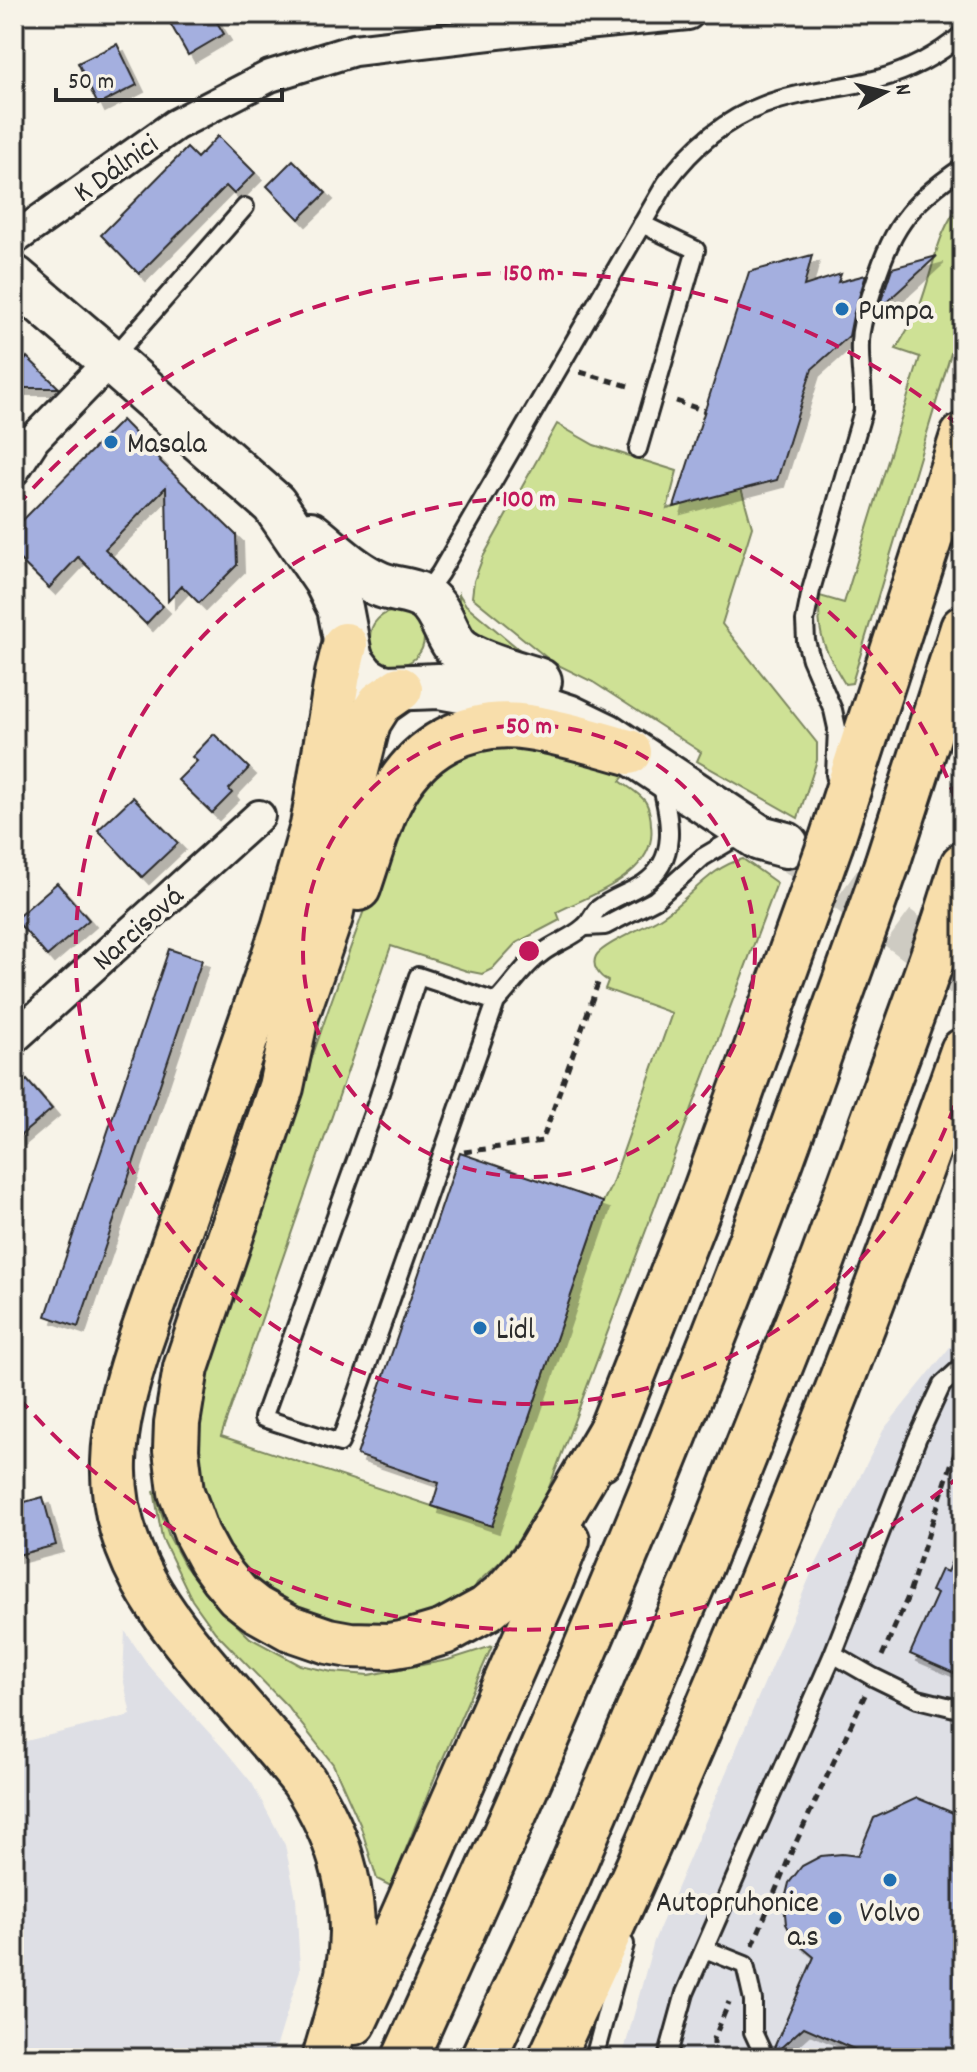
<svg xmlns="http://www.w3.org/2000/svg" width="977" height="2072" font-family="Dekko,sans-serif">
  <defs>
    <filter id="shadow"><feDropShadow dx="7" dy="7" stdDeviation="0" flood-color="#0004"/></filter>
  </defs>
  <rect width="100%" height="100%" fill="#f7f3e8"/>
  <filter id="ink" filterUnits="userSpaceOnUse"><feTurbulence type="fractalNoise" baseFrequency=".0125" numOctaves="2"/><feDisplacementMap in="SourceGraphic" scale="16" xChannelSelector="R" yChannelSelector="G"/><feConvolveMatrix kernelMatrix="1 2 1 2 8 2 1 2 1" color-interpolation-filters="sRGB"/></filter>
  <g filter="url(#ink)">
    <g fill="#dedfe5">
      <polygon points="963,1335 963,2058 622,2058 654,1941 811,1574 884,1429 954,1342"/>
      <polygon points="125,1631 151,1669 225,1750 252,1783 285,1845 296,1898 300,1970 278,2042 271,2058 14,2058 14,1744 131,1715 123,1678"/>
    </g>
    <g fill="#cee195" stroke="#7c8660" stroke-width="2">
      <path d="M963 201V313L852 683 845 684C825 651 816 635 820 596L844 603 920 357 896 349C904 335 914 320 920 305 934 269 936 231 963 201Z"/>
      <polygon points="557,424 594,445 677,471 667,509 741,488 752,527 722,624 817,743 817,760 798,818 697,761 701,752 593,682 552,662 472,597 474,581 483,557"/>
      <polygon points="459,594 466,605 533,661 483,648 459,610"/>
      <circle cx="397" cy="638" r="27"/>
      <path d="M500 740 610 766 625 775 620 781C628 787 639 793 645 801 649 807 651 818 651 825 658 874 592 894 557 912L560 920 516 943 492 969 482 974 467 971 391 946 221 1436 492 1526 603 1202 611 1186 672 1013 605 989 608 981C599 976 591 966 596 956 603 944 648 926 661 917 690 899 709 867 743 859L777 883 545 1498 528 1533 517 1542 501 1561 477 1583 475 1587 482 1593 405 1628 310 1620 232 1565 193 1464 203 1383 226 1307 331 1002 387 846 425 773Z"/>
      <polygon points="154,1490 169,1536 185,1566 216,1605 250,1638 300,1665 332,1672 369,1675 448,1660 492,1646 437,1772 391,1886 377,1879 360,1824 333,1764 287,1706 215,1632 192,1600 162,1538"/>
    </g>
    <g fill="#a4afdf" stroke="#2b2b2b" stroke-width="2" filter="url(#shadow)">
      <polygon points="165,14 212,14 224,34 188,55"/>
      <polygon points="117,44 137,85 98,105 78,63"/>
      <polygon points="218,136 255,173 234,194 226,186 139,274 101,235 187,148 197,158"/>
      <polygon points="293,160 326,193 299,219 267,186"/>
      <polygon points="812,255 804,286 841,274 838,282 866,275 853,316 849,336 812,369 777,480 674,507 749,272"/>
      <polygon points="937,256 878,310 892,268"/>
      <polygon points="14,347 26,359 27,357 59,388 14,388"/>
      <polygon points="122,420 161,460 160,461 236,535 237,565 199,603 182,586 168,601 166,487 105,549 163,606 146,624 78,557 49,588 14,554 14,529"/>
      <polygon points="214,734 249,768 229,789 232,793 212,813 178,780 197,761 192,757"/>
      <polygon points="133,797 178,843 142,877 98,830"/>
      <polygon points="57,883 89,920 47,956 15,919"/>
      <polygon points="169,949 202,960 78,1327 46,1316"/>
      <polygon points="27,1080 52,1109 14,1141 14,1091"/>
      <polygon points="460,1153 603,1202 492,1526 432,1506 439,1483 357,1455"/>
      <polygon points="43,1497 56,1545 14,1556 14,1505"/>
      <polygon points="963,1536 963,1677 910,1654 937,1594 931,1591 941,1569 947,1572"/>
      <polygon points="917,1798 963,1817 963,2058 874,2058 804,2027 775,2053 773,2050 814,1957 796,1942 786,1924 784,1903 789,1883 802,1866 821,1856 842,1854 858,1856 874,1818"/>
    </g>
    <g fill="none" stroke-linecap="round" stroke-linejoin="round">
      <polyline stroke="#cecbc2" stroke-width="44" stroke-dasharray="44 22" stroke-linecap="butt" points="791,849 963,976"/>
      <g stroke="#2b2b2b" stroke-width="22">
        <g id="lane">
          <polyline points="112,359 245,207"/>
          <polyline points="638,449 696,250 642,224"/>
          <path d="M424 595 440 573 666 183C691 149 723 120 764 105 801 91 840 89 878 79 909 71 938 55 963 34"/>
          <path d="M835 775 837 728 833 710 811 659 806 641 805 621 811 590 863 411C864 388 859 366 860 343 860 326 866 311 871 295 891 229 906 206 963 167"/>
          <polyline points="586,927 605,926 655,900 703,857 730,841 748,837"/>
          <path d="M496 1002 418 976 377 1102 263 1418 340 1443 496 1002C511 987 524 965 542 953 555 943 572 938 584 927 591 922 593 913 599 908 612 898 629 893 643 884 679 860 670 818 661 783"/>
          <polyline points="833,1654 873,1677 918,1699 963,1710"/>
          <polyline points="705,1949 745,1965 753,2000 753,2032 765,2058"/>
          <polyline points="594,2058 625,1944"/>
          <polyline points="667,2058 685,1993 833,1654 917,1439 942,1385 963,1366"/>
        </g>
      </g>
      <g stroke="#2b2b2b" stroke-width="36">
        <g id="street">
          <polyline points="14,239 175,125 270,76 354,50 532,29 688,14"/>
          <polyline points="14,470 34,439 111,360"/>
          <polyline points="14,1038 259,816"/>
        </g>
      </g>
      <g stroke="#2b2b2b" stroke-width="50">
        <g id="secondary">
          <polyline points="14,278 102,353 274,504 326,580 340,608 350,660 364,678 376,685 387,688 439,686 517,700 568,717 607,736 760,838 786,845"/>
          <path d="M310 534C332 551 353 573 379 584 395 591 412 589 426 599 441 610 444 630 455 645 469 662 517 673 539 681"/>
        </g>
      </g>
      <g stroke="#2b2b2b" stroke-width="50">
        <g id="highway">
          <polyline points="400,689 380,703 368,722 355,775 330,917 296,1016 281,1087 186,1368 177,1423 176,1450 181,1492 197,1535 210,1559 223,1577 238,1595 256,1609 290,1628 328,1641 350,1645 389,1646 407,1643 444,1632 486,1609 504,1594 536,1558 611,1430"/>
          <polyline points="831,842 963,436"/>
          <polyline points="887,864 963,628"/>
          <path d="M358 888C368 859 376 829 389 802 415 747 468 718 528 727 562 732 596 743 629 752"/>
          <polyline points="944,925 963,865"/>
          <polyline points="600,1458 705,1192 808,906"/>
          <polyline points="354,2022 402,1919 549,1585 567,1540"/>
          <path d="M325 2058C333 2030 342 2002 348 1974 361 1905 341 1837 303 1780 276 1746 247 1715 219 1682 163 1619 111 1551 114 1462 115 1423 126 1385 138 1348L284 928 313 826 338 674 345 645"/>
          <path d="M405 2058C528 1787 647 1514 753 1235 790 1140 823 1042 858 946"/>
          <polyline points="483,2058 568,1877 701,1564 823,1259 923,984"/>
          <path d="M551 2058C704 1731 844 1392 963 1051"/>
        </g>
      </g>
      <g stroke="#2b2b2b" stroke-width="5" stroke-dasharray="8 6" stroke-linecap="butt">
        <polyline points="580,372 632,387"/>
        <polyline points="676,401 705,411"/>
        <polyline points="464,1152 542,1141 598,983"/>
        <polyline points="882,1656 907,1599 956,1450 963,1439"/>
        <polyline points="753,1945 791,1853 865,1695"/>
        <polyline points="714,2058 714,2039 729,2002"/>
      </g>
      <use href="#lane" stroke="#f7f3e8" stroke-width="16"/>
      <use href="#street" stroke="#f7f3e8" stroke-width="30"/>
      <use href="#secondary" stroke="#f7f3e8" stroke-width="44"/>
      <use href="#highway" stroke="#f8deab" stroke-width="44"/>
      <g stroke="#2b2b2b" stroke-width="50" stroke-linecap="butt">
        <g id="highway-bridge">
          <polyline points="808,906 831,842"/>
          <polyline points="858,946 887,864"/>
          <polyline points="923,984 944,925"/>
        </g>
      </g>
      <use href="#highway-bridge" stroke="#f8deab" stroke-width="44"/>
    </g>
  </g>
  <g fill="none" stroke="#c2185b" stroke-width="4" stroke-dasharray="14 10">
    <circle cx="529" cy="951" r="226"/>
    <path d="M962 1083A453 453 0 1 1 962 819"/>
    <path d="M961 1475A679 679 0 0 1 17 1396M17 506A679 679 0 0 1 961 427"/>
  </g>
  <g fill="#1f6fb2" stroke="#f7f3e8" stroke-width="3">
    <circle cx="842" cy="309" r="8"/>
    <circle cx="111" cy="442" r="8"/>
    <circle cx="480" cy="1328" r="8"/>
    <circle cx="890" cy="1880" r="8"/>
    <circle cx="835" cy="1918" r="8"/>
  </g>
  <g text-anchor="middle" stroke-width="8" stroke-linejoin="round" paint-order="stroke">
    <g font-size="30" fill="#2b2b2b" stroke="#f7f3e8">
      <text transform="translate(115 167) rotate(-35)" y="10">K Dálnici</text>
      <text transform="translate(137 927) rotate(-42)" y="10">Narcisová</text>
    </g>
    <g font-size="30" fill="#2b2b2b" stroke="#f7f3e8" text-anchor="start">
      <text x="858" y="319">Pumpa</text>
      <text x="127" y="452">Masala</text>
      <text x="496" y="1338">Lidl</text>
      <text x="819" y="1911" text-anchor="end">Autopruhonice<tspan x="819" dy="34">a.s</tspan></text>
      <text x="890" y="1921" text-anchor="middle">Volvo</text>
    </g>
  </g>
  <circle cx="529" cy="951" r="12" fill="#c2185b" stroke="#f7f3e8" stroke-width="4"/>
  <g font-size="24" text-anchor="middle" font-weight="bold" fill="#c2185b" stroke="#f7f3e8" stroke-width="8" stroke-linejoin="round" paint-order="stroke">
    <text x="529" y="280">150 m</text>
    <text x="529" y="506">100 m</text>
    <text x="529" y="733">50 m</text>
  </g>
  <rect width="977" height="2072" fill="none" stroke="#f7f3e8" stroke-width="48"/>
  <rect x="24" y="24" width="929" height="2024" fill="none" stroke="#2b2b2b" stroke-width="3" filter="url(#ink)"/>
  <g transform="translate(885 92) rotate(82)" stroke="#f7f3e8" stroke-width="6" paint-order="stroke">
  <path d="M0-6L14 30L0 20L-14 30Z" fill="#2b2b2b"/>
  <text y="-12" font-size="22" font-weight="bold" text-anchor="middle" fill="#2b2b2b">N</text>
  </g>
  <path d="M56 88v12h226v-12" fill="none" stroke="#2b2b2b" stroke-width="4"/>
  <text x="68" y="88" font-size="24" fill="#2b2b2b" stroke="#f7f3e8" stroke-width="6" paint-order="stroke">50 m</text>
</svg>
